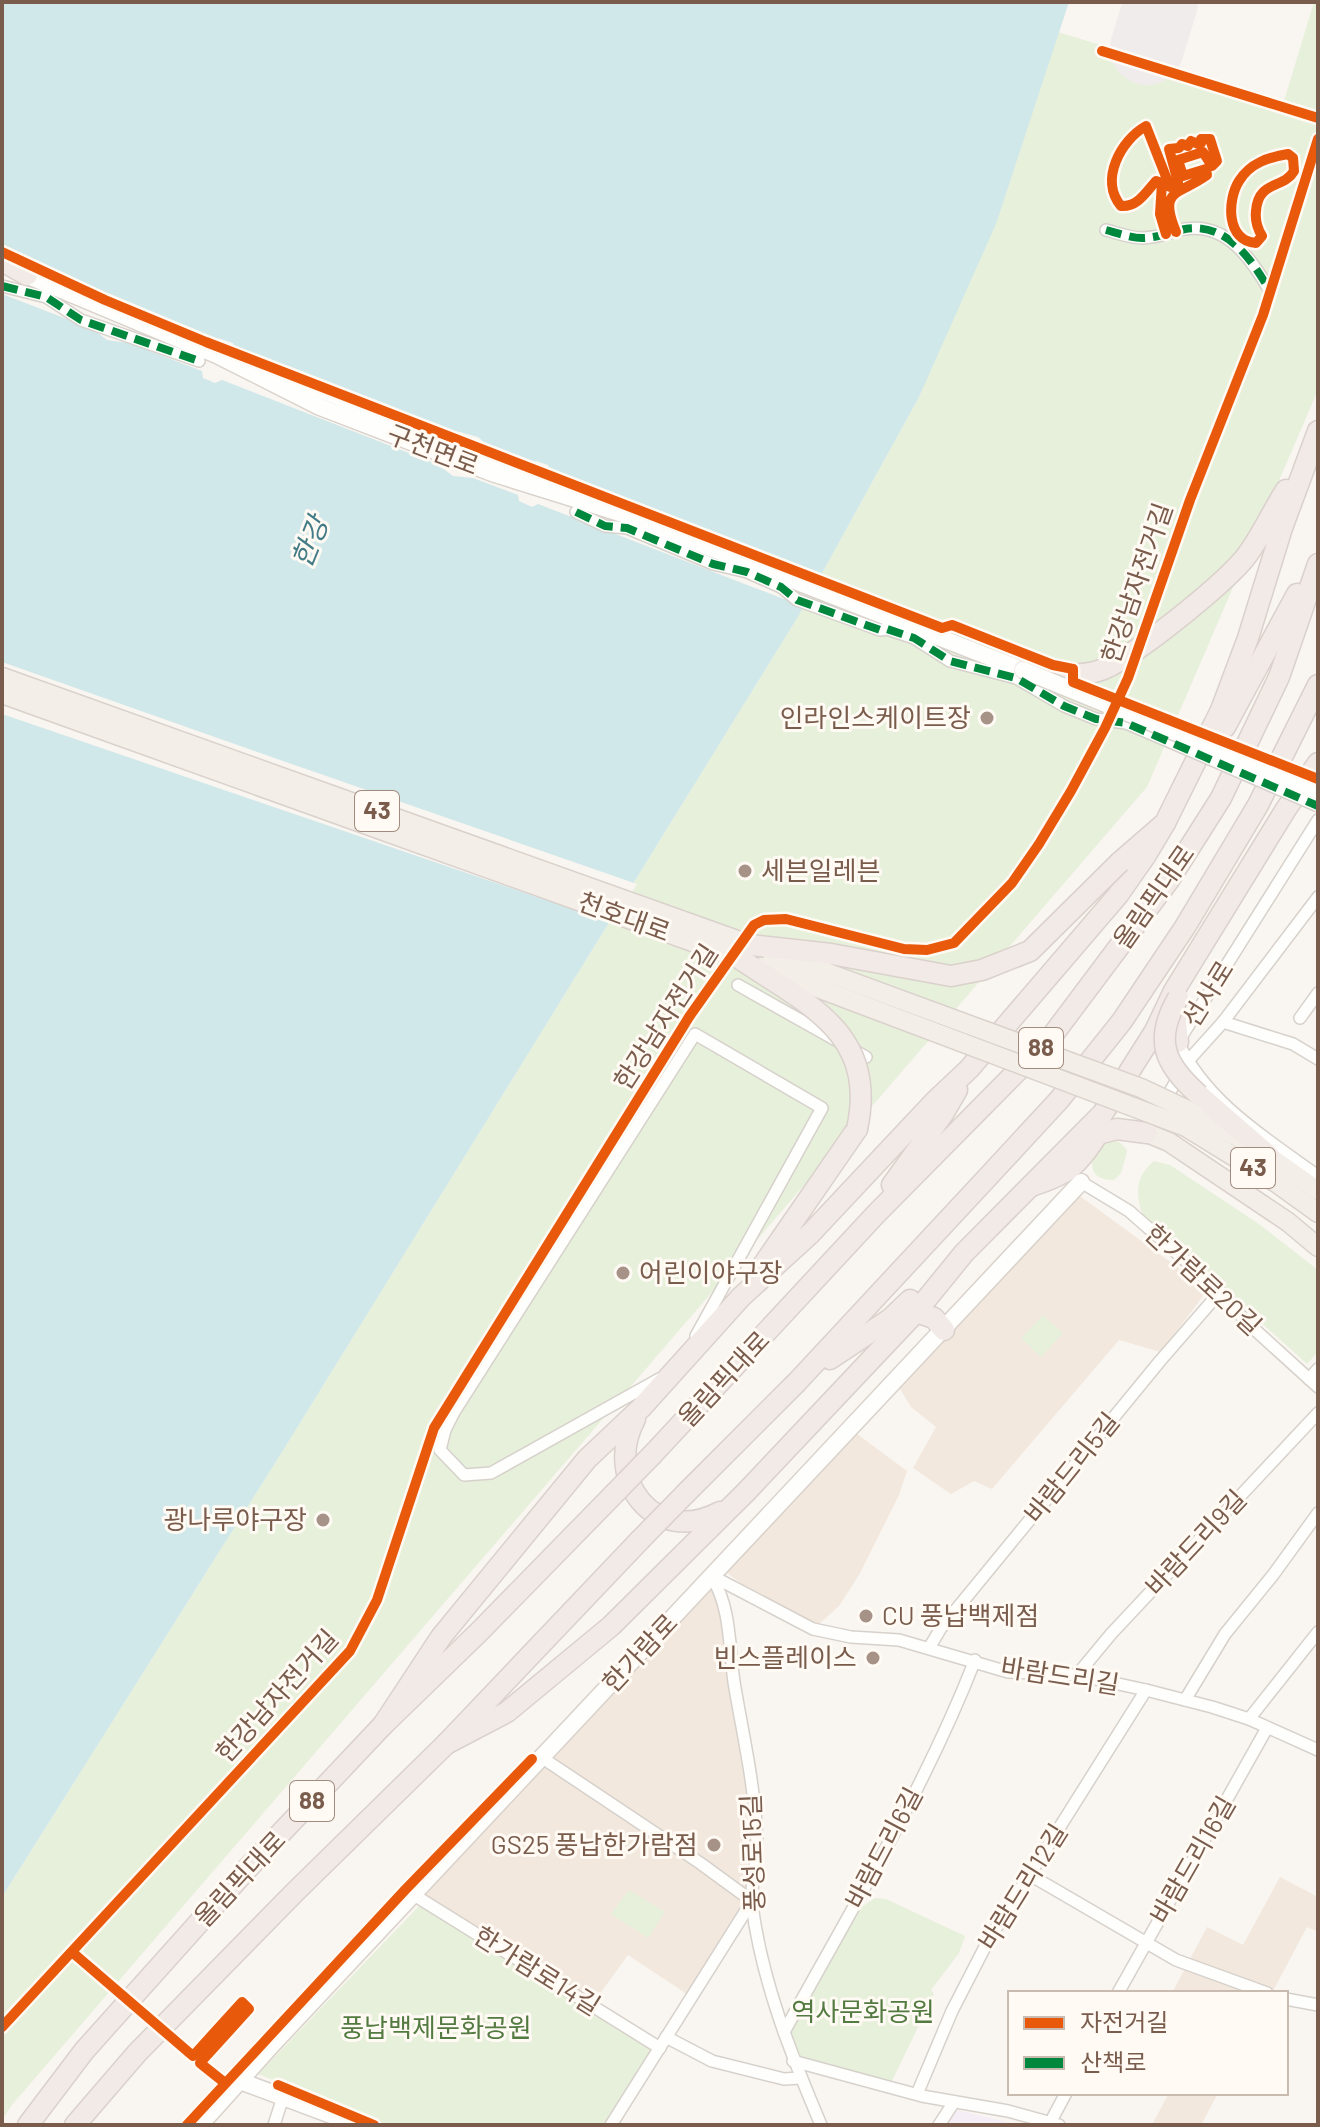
<svg xmlns="http://www.w3.org/2000/svg" width="1320" height="2127" font-family="Barlow,'Noto Sans KR',sans-serif">
  <rect width="100%" height="100%" fill="#f9f5f0"/>
  <g fill="#f2e8de">
    <polygon points="1077,1194 1188,1275 1206,1292 1161,1352 1119,1340 992,1489 974,1481 951,1494 913,1468 936,1427 911,1407 897,1384"/>
    <polygon points="853,1431 907,1471 899,1495 859,1575 839,1606 818,1625 749,1590 725,1571"/>
    <polygon points="712,1584 721,1595 743,1741 754,1843 753,1870 744,1901 687,1994 628,1955 594,2002 421,1893"/>
    <polygon points="1280,1877 1318,1897 1318,1932 1307,1927 1272,1993 1172,1993 1207,1927 1243,1945"/>
    <polygon points="1169,2093 1218,2093 1201,2125 1152,2125"/>
  </g>
  <polygon fill="#f6eef6" points="957,2110 1019,2125 947,2125"/>
  <g fill="#e7f0db">
    <polygon points="1314,2 1318,2 1318,390 1147,787 11,2106 2,2120 2,1897 287,1444 799,615 919,397 1035,105 1058,32 1284,101"/>
    <path d="M1104 1139C1115 1139 1121 1141 1127 1151L1121 1173 1114 1180C1083 1180 1090 1155 1104 1139Z"/>
    <path d="M1154 1161 1170 1165 1259 1224 1318 1270V1352L1307 1364 1143 1216C1135 1194 1135 1177 1154 1161Z"/>
    <polygon points="1043,1315 1063,1333 1041,1357 1021,1338"/>
    <polygon points="629,1890 665,1912 648,1938 611,1914"/>
    <polygon points="875,1898 886,1899 965,1936 959,1953 931,1990 934,1994 891,2083 799,2057 789,2032 851,1919 859,1909"/>
    <polygon points="421,1904 653,2049 603,2125 388,2125 258,2074"/>
  </g>
  <polygon fill="#d0e8ea" points="2,2 1069,2 996,224 919,397 799,615 287,1444 2,1897"/>
  <g fill="#f9f5f0">
    <polygon points="2,249 110,300 214,341 218,338 233,343 235,349 447,431 460,432 478,437 493,450 530,464 536,461 548,465 550,471 823,578 807,608 538,504 532,507 519,501 518,495 473,478 453,476 437,464 222,380 215,383 203,378 202,371 129,343 107,340 93,329 2,294"/>
    <polygon points="2,662 283,761 637,884 613,923 2,714"/>
  </g>
  <g fill="none" stroke-linecap="round" stroke-linejoin="round">
    <polyline stroke="#f0ecec" stroke-width="74" points="1147,48 1161,2"/>
    <g stroke="#d7d1cb" stroke-width="14">
      <g id="street">
        <polyline points="1102,51 1318,118"/>
        <path d="M1106 230C1117 233 1131 238 1142 238 1157 238 1171 232 1185 229 1227 222 1252 260 1270 291"/>
        <polyline points="2,286 46,297 81,320 199,361"/>
        <polyline points="250,364 499,465 565,488"/>
        <polyline points="576,512 605,526 627,528 713,564 747,572 781,587 797,600 880,630 887,629 914,638 950,661 1016,678 1064,706 1096,719 1126,723 1189,750"/>
        <path d="M1318 820 1178 1042C1206 1102 1265 1138 1318 1176"/>
        <polyline points="738,985 866,1057"/>
        <polyline points="1300,1018 1318,993"/>
        <polyline points="1223,1022 1293,1044 1318,1059"/>
        <polyline points="1163,1104 1187,1062 1223,1022 1318,897"/>
        <polyline points="1081,1182 1129,1211 1195,1269 1253,1328 1318,1387"/>
        <polyline points="659,1379 491,1473 464,1475 440,1450 445,1430 454,1412 695,1034 822,1108 696,1336"/>
        <polyline points="1309,1379 1318,1369"/>
        <polyline points="712,1576 813,1629 851,1637 899,1640 1008,1672 1077,1675 1146,1690 1212,1707 1249,1719 1318,1750"/>
        <path d="M712 1577C731 1608 729 1647 734 1682 743 1736 756 1790 757 1845 757 1865 750 1886 752 1905 762 1982 791 2054 821 2125"/>
        <polyline points="929,1648 941,1628 1160,1361 1220,1292"/>
        <polyline points="1077,1675 1111,1634 1318,1413"/>
        <polyline points="1185,1700 1225,1634 1273,1575 1318,1513"/>
        <polyline points="1249,1719 1318,1632"/>
        <polyline points="541,1757 700,1863 752,1901 611,2125"/>
        <polyline points="1030,1875 1176,1960 1267,1993"/>
        <polyline points="414,1895 660,2048"/>
        <polyline points="1118,1993 1267,1728"/>
        <polyline points="1286,1999 1318,2005"/>
        <path d="M784 2032C850 1912 925 1788 975 1660"/>
        <polyline points="666,2037 712,2061 784,2079 801,2078"/>
        <polyline points="793,2061 922,2096 1008,2111 1059,2125"/>
        <polyline points="917,2094 952,2011 988,1941 1146,1690"/>
        <polyline points="1050,2123 1066,2093"/>
        <polyline points="274,2125 283,2097"/>
        <polyline points="939,2125 954,2102"/>
      </g>
    </g>
    <g stroke="#d9d2cb" stroke-width="19">
      <g id="secondary">
        <polyline points="19,272 217,355 320,407 492,473 623,514 1023,670"/>
        <polyline points="240,2081 358,2125"/>
        <polyline points="200,2125 271,2046 1081,1182"/>
      </g>
    </g>
    <g stroke="#dad1cc" stroke-width="21">
      <g id="primary">
        <polyline points="2,677 751,945"/>
        <polyline points="2,694 740,959"/>
        <polyline points="1194,1113 1260,1150 1318,1191"/>
        <polyline points="1186,1127 1275,1182 1318,1213"/>
        <polyline points="1147,1133 1169,1142 1288,1222 1318,1247"/>
      </g>
    </g>
    <g stroke="#dad1cc" stroke-width="23">
      <g id="highway">
        <polyline points="2,261 27,275"/>
        <path d="M1024 670C1047 672 1075 678 1098 671 1129 662 1222 585 1244 559 1261 538 1271 513 1286 490"/>
        <polyline points="1225,727 1297,594"/>
        <polyline points="1120,862 1165,823 1221,710 1248,638 1282,528 1318,431"/>
        <polyline points="1174,1002 1178,1042"/>
        <polyline points="1199,1095 1268,1155"/>
        <polyline points="892,1185 943,1114 957,1090"/>
        <path d="M1031 1186C1069 1174 1076 1167 1098 1134L1117 1129 1147 1133"/>
        <polyline points="761,1268 857,1129"/>
        <polyline points="916,1312 934,1318 944,1330"/>
        <polyline points="830,1359 890,1319 910,1300"/>
        <path d="M635 1419C603 1479 654 1547 720 1512"/>
        <polyline points="653,1454 876,1214 1052,1036 1169,880 1221,798 1279,677 1318,564"/>
        <polyline points="687,1492 797,1382 985,1180 1059,1100 1122,1021 1185,927 1258,805 1318,685"/>
        <polyline points="383,1725 441,1637 587,1459 641,1408 741,1297 811,1233 935,1101 969,1069 1118,895 1146,855 1165,823"/>
        <polyline points="446,1744 507,1712 611,1626 746,1492 916,1312 964,1253 1103,1113 1155,1031 1174,991 1286,809 1318,763"/>
        <polyline points="28,2125 84,2051 247,1869 383,1725 479,1632 614,1494"/>
        <polyline points="75,2125 137,2053 295,1892 446,1744 640,1540"/>
      </g>
    </g>
    <use href="#street" stroke="#fefefd" stroke-width="11"/>
    <use href="#secondary" stroke="#fefefd" stroke-width="16"/>
    <use href="#primary" stroke="#f3eee8" stroke-width="18"/>
    <use href="#highway" stroke="#f2eae7" stroke-width="20"/>
    <g stroke="#d7d1cb" stroke-width="14" stroke-linecap="butt">
      <polyline id="street-bridge" points="1189,750 1318,806"/>
    </g>
    <g stroke="#d9d2cb" stroke-width="19" stroke-linecap="butt">
      <polyline id="secondary-bridge" points="1023,670 1318,791"/>
    </g>
    <g stroke="#dad1cc" stroke-width="21" stroke-linecap="butt">
      <g id="primary-bridge">
        <polyline points="771,952 1141,1088 1194,1113"/>
        <polyline points="762,967 1186,1127"/>
      </g>
    </g>
    <g stroke="#dad1cc" stroke-width="23" stroke-linecap="butt">
      <g id="highway-bridge">
        <polyline points="751,945 831,954 951,976 982,970 1030,951 1120,862"/>
        <path d="M740 959C808 1005 878 1033 857 1129"/>
        <path d="M1178 998C1153 1041 1165 1065 1199 1095"/>
        <polyline points="614,1494 653,1454"/>
        <polyline points="640,1540 687,1492"/>
      </g>
    </g>
    <use href="#street-bridge" stroke="#fefefd" stroke-width="11"/>
    <use href="#secondary-bridge" stroke="#fefefd" stroke-width="16"/>
    <use href="#primary-bridge" stroke="#f3eee8" stroke-width="18"/>
    <use href="#highway-bridge" stroke="#f2eae7" stroke-width="20"/>
    <g stroke="#00873e" stroke-width="8" stroke-dasharray="16 8" stroke-linecap="butt">
      <path d="M1106 230C1117 233 1131 238 1142 238 1157 238 1171 232 1185 229 1227 222 1252 260 1270 291"/>
      <polyline points="2,286 46,297 81,320 199,361"/>
      <polyline points="576,512 605,526 627,528 713,564 747,572 781,587 797,600 880,630 887,629 914,638 950,661 1016,678 1064,706 1096,719 1126,723 1318,806"/>
    </g>
    <g stroke="#fffaf3" stroke-width="15">
      <g id="cycleway">
        <polyline points="1102,51 1318,118"/>
        <path d="M1288 154 1293 158 1294 171C1284 189 1258 180 1256 211 1255 220 1257 228 1262 236L1256 243C1226 241 1227 200 1239 181 1250 163 1269 157 1288 154Z"/>
        <path d="M1166 234 1160 214 1162 183 1156 181C1146 192 1138 207 1121 206 1099 180 1121 140 1146 126L1170 187 1178 182 1169 149 1179 148 1182 144 1188 146 1191 141 1198 144 1201 143V139H1210L1217 161 1212 166 1203 152 1178 160 1183 176 1206 169 1207 175C1178 196 1158 188 1176 232"/>
        <polyline points="2,252 105,300 206,342 942,628 952,625 1053,665 1073,669 1073,682 1318,779"/>
        <polyline points="72,1952 193,2056 242,2002 249,2009 200,2063 225,2083"/>
        <polyline points="2,2027 350,1651 377,1600 434,1428 689,1017 754,925 764,920 786,919 904,949 927,950 954,943 1012,883 1039,844 1071,791 1105,728 1128,678 1190,500 1263,315 1318,139"/>
        <polyline points="278,2085 374,2125"/>
        <polyline points="187,2125 405,1890 532,1759"/>
      </g>
    </g>
    <use href="#cycleway" stroke="#e8590c" stroke-width="10"/>
  </g>
  <g fill="#a69286" stroke="#fffaf3" stroke-width="3">
    <circle cx="987" cy="718" r="8"/>
    <circle cx="745" cy="871" r="8"/>
    <circle cx="623" cy="1273" r="8"/>
    <circle cx="323" cy="1520" r="8"/>
    <circle cx="866" cy="1616" r="8"/>
    <circle cx="873" cy="1658" r="8"/>
    <circle cx="714" cy="1845" r="8"/>
  </g>
  <g text-anchor="middle" stroke-width="6" stroke-linejoin="round" paint-order="stroke">
    <g fill="#fffaf3" stroke="#a28b7f" stroke-width="2">
      <rect x="355" y="791" width="44" height="40" rx="6"/>
      <rect x="1019" y="1028" width="44" height="40" rx="6"/>
      <rect x="1231" y="1148" width="44" height="40" rx="6"/>
      <rect x="290" y="1781" width="44" height="40" rx="6"/>
    </g>
    <g font-size="24" font-weight="bold" fill="#7a5c4d">
      <text x="377" y="819">43</text>
      <text x="1041" y="1056">88</text>
      <text x="1253" y="1176">43</text>
      <text x="312" y="1809">88</text>
    </g>
    <g font-size="26" fill="#7a5c4d" stroke="#fffaf3">
      <text transform="translate(433 450) rotate(21)" y="9">구천면로</text>
      <text transform="translate(1137 583) rotate(-71)" y="9">한강남자전거길</text>
      <text transform="translate(1154 897) rotate(-55)" y="9">올림픽대로</text>
      <text transform="translate(624 917) rotate(20)" y="9">천호대로</text>
      <text transform="translate(1208 994) rotate(-58)" y="9">선사로</text>
      <text transform="translate(666 1017) rotate(-57)" y="9">한강남자전거길</text>
      <text transform="translate(1203 1280) rotate(43)" y="9">한가람로20길</text>
      <text transform="translate(724 1379) rotate(-47)" y="9">올림픽대로</text>
      <text transform="translate(1072 1468) rotate(-51)" y="9">바람드리5길</text>
      <text transform="translate(1196 1543) rotate(-47)" y="9">바람드리9길</text>
      <text transform="translate(640 1653) rotate(-47)" y="9">한가람로</text>
      <text transform="translate(1060 1676) rotate(9)" y="9">바람드리길</text>
      <text transform="translate(277 1696) rotate(-48)" y="9">한강남자전거길</text>
      <text transform="translate(884 1848) rotate(-62)" y="9">바람드리6길</text>
      <text transform="translate(753 1853) rotate(-92)" y="9">풍성로15길</text>
      <text transform="translate(1193 1860) rotate(-60)" y="9">바람드리16길</text>
      <text transform="translate(240 1879) rotate(-47)" y="9">올림픽대로</text>
      <text transform="translate(1023 1887) rotate(-58)" y="9">바람드리12길</text>
      <text transform="translate(537 1971) rotate(32)" y="9">한가람로14길</text>
    </g>
    <g font-size="26" fill="#7a5c4d" stroke="#fffaf3" text-anchor="end">
      <text x="971" y="727">인라인스케이트장</text>
      <text x="761" y="880" text-anchor="start">세븐일레븐</text>
      <text x="639" y="1282" text-anchor="start">어린이야구장</text>
      <text x="307" y="1529">광나루야구장</text>
      <text x="882" y="1625" text-anchor="start">CU 풍납백제점</text>
      <text x="857" y="1667">빈스플레이스</text>
      <text x="698" y="1854">GS25 풍납한가람점</text>
    </g>
    <g font-size="26" fill="#537a41" stroke="#fffaf3">
      <text x="863" y="2021">역사문화공원</text>
      <text x="436" y="2037">풍납백제문화공원</text>
    </g>
    <g font-size="28" font-style="italic" fill="#437c86" stroke="#fffaf3">
      <text transform="translate(310 542) rotate(-68)" y="10">한강</text>
    </g>
  </g>
  <rect width="1320" height="2127" fill="none" stroke="#7a5c4d" stroke-width="8"/>
  <rect x="1008" y="1991" width="280" height="104" fill="#fffaf3" stroke="#cabbb1" stroke-width="2"/>
  <rect x="1024" y="2017" width="40" height="12" fill="#e8590c" stroke="#cabbb1" stroke-width="2"/>
  <text x="1080" y="2031" font-size="24" fill="#7a5c4d">자전거길</text>
  <rect x="1024" y="2057" width="40" height="12" fill="#00873e" stroke="#cabbb1" stroke-width="2"/>
  <text x="1080" y="2071" font-size="24" fill="#7a5c4d">산책로</text>
</svg>
